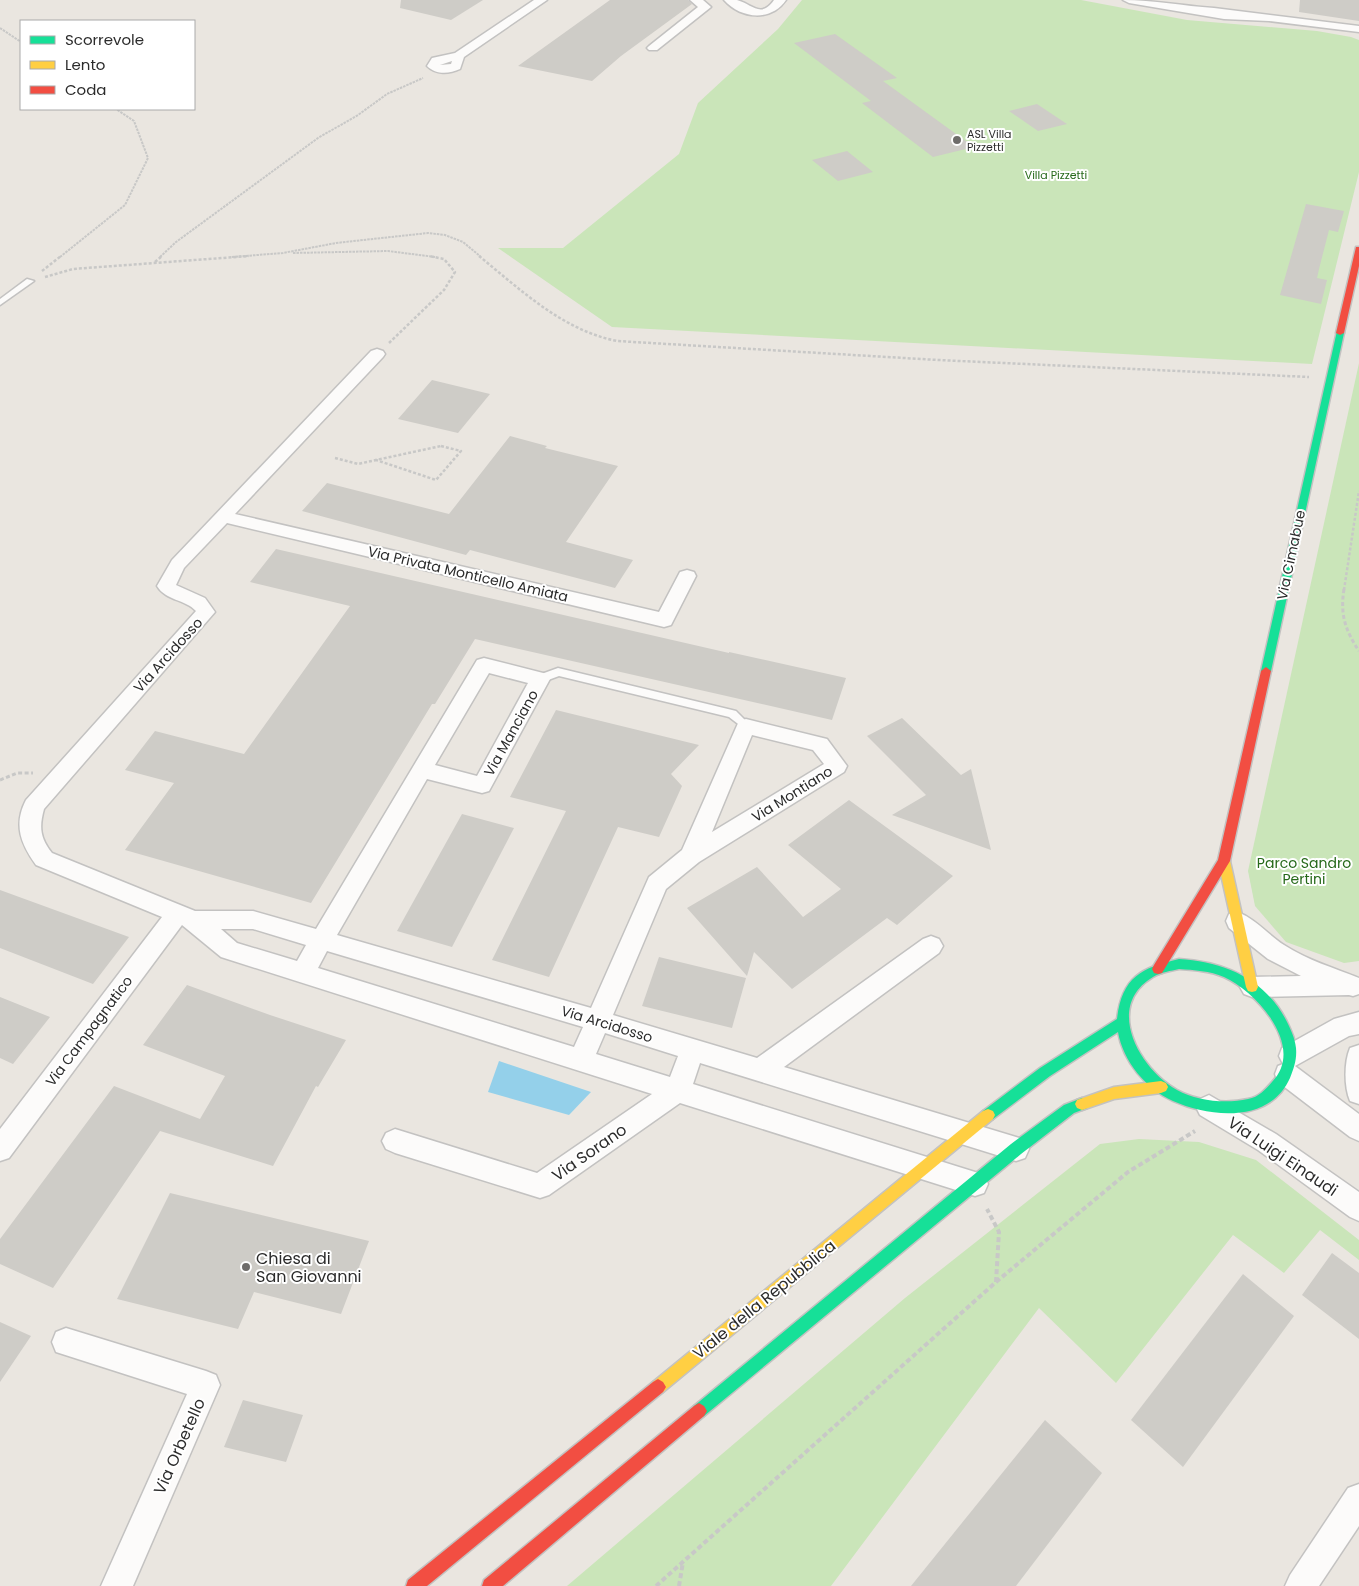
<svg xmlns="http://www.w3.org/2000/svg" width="1359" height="1586" font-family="Poppins,sans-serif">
  <rect width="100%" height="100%" fill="#eae6e0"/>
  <g fill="#cae5b9">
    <polygon points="802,0 1081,0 1187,20 1317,31 1351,37 1359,40 1359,172 1312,364 612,327 498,248 563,248 679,154 698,103 778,29"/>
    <polygon points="1359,363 1359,961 1344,963 1286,942 1255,906 1248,871"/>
    <polygon points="1139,1139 1199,1142 1256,1160 1359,1240 1359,1260 1320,1230 1284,1273 1233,1235 1116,1383 1039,1308 831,1586 567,1586 905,1298 1100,1144"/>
  </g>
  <polygon fill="#94d0ea" points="499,1061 591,1092 569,1115 488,1092"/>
  <g fill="#ceccc7">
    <polygon points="401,0 483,0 451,20 400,8"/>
    <polygon points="610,0 688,0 692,4 621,56 592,81 518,66"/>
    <polygon points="1300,0 1359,0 1359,21 1299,12"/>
    <polygon points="835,34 897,78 883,81 974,147 933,157 862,103 871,101 794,43"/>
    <polygon points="1037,104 1067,124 1038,131 1009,111"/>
    <polygon points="847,151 873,172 838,181 812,160"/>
    <polygon points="1306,204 1344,211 1338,232 1329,230 1319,269 1317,278 1327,280 1321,304 1280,295"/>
    <polygon points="432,380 490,394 458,433 398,419"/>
    <polygon points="510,436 547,446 545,448 618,466 566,542 633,560 615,588 470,550 466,555 302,511 327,483 449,514"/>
    <polygon points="276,549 729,653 729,652 846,678 832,720 475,639 435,704 432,704 311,903 125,850 174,783 125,770 155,731 244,754 350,606 250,582"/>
    <polygon points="556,710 699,745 671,774 682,786 659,837 618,827 549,977 492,960 566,811 510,797"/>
    <polygon points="902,718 961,775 971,769 991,850 892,815 926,795 867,736"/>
    <polygon points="849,800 953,876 897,925 887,918 792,989 754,952 747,976 687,908 757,867 803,917 841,889 788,845"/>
    <polygon points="462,814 514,828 452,947 397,931"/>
    <polygon points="0,890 129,937 93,984 0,948"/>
    <polygon points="659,957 746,978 732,1028 642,1006"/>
    <polygon points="187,985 270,1015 346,1040 318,1087 316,1086 273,1166 160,1131 53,1288 0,1264 0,1239 114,1086 200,1119 225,1076 143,1045"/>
    <polygon points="0,997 50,1017 13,1064 0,1058"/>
    <polygon points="170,1193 369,1241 341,1314 254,1292 238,1329 117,1299"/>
    <polygon points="1332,1253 1359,1273 1359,1339 1302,1295"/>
    <polygon points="1243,1274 1294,1316 1183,1467 1131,1420"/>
    <polygon points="0,1322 31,1336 0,1382"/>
    <polygon points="243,1400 303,1415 286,1462 224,1447"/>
    <polygon points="1045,1420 1102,1473 1016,1586 911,1586"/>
  </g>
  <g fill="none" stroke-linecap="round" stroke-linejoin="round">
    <g stroke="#c3c2c1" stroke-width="3">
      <g id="lane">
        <polygon points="27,279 34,281 0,305 0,299"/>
        <polygon points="558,668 732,710 736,711 751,726 746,730 729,717 559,676 540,683 535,679 536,676"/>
      </g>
    </g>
    <g stroke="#c3c2c1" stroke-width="3">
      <g id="street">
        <path d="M534 0H547L464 57 460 69C449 74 436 75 427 66L432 58 455 53ZM452 61 451 64 440 65Z"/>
        <polygon points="690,0 703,0 711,7 657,50 649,50 647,48 649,46 698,7"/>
        <path d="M724 0C728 0 734 0 737 0 752 4 761 19 774 0H786C771 22 741 19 724 0Z"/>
        <path d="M1123 0C1154 0 1183 6 1214 8L1359 26V32L1269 21 1224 19 1129 3Z"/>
        <path d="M377 349 383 351 385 354 383 357 235 514 659 612 680 572 687 570 694 572 696 576 671 625 664 627 227 523 184 568 176 585 205 598 215 612 44 809C39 827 40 838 52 853L195 911H253L316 929 477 660 484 658 547 674 550 679 489 791 482 793 427 779 337 935 591 1008 649 877 682 850 739 721 746 719 827 739 847 766 844 772 699 862 666 889 613 1015 757 1058 923 939 931 936 939 939 943 946 939 953 784 1067 1016 1137 1025 1140 1029 1149 1025 1158 1016 1161 700 1063 693 1084 975 1172 984 1175 988 1184 984 1193 975 1196 680 1103 549 1195 540 1198 395 1153 386 1149 382 1141 386 1133 395 1129 537 1173 652 1094 221 957 182 925 9 1158 0 1161V1129L162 917 36 865C21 844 13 825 26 800L196 611C185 599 166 601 157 586L172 560 371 351ZM489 673 528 683 477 776 435 765ZM752 735 813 750 824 764 712 832ZM221 929H253L306 945 297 961 237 943ZM327 951 583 1027 574 1047 318 968ZM605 1033 678 1056 670 1077 596 1054Z"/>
        <path d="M1237 912C1255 918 1268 935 1284 945 1307 960 1334 968 1359 978V994L1353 996 1349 995 1252 997 1244 994 1240 987 1244 980 1252 977 1301 976 1268 959 1229 928 1226 921 1229 914Z"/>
        <polygon points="1359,1012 1359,1034 1349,1036 1295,1066 1359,1114 1359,1141 1350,1137 1278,1082 1275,1074 1278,1066 1283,1064 1279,1056 1282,1048 1334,1019"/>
        <path d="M1359 1045V1104L1350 1101C1344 1087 1344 1062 1350 1048Z"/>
        <polygon points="1209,1095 1276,1134 1359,1192 1359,1221 1350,1217 1258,1150 1200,1115 1196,1107 1200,1099"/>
        <polygon points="66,1328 206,1371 216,1375 220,1385 133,1586 101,1586 187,1394 56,1352 52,1342 56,1332"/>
        <polygon points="1359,1484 1359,1526 1319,1586 1285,1586 1290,1575 1348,1488"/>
      </g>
    </g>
    <g stroke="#c3c2c1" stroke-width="3">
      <g id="fast">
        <polygon points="1337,331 1344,333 1271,671 1266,675 1261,671"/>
        <path d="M1179 959C1224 962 1264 978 1286 1020 1290 1028 1295 1038 1296 1048 1297 1059 1294 1068 1290 1078 1270 1123 1211 1118 1173 1101 1146 1089 1123 1061 1118 1032L1050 1076 993 1119 988 1121 983 1119 981 1115 983 1111 1040 1068 1117 1019C1122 977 1141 968 1179 959ZM1179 969C1194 970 1210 971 1224 977 1257 992 1306 1047 1272 1082 1265 1090 1259 1097 1248 1099 1226 1104 1197 1101 1177 1090 1139 1069 1104 1006 1153 977 1161 972 1171 971 1179 969Z"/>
        <polygon points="1082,1098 1087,1100 1089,1104 1087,1108 1074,1113 1021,1154 704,1416 699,1419 694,1416 691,1411 694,1406 1011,1144 1064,1105"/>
      </g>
    </g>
    <g stroke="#c3c2c1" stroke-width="3">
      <g id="slow">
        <polygon points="1224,856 1228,858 1230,861 1258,987 1256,991 1252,992 1248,991 1246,987 1218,861 1220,858"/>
        <polygon points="1161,1081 1166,1083 1168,1087 1166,1091 1161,1093 1114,1099 1082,1110 1077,1108 1075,1104 1077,1100 1114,1087"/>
        <polygon points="988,1109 993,1111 995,1115 993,1119 663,1392 658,1395 653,1392 650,1387 653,1382 983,1111"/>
      </g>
    </g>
    <g stroke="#c3c2c1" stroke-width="3">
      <g id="jam">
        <polygon points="1356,247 1359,247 1359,266 1344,333 1340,335 1336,333"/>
        <polygon points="1266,667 1271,671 1230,861 1162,973 1158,974 1154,973 1152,969 1154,965 1218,860 1261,671"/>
        <polygon points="658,1379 663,1382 666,1387 663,1392 427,1586 406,1586 408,1580 653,1382"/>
        <polygon points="699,1403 704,1406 707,1411 704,1416 503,1586 482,1586 484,1580 694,1406"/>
      </g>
    </g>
    <g stroke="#c8c8c7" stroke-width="2" stroke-dasharray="2.5 1" stroke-linecap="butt">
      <polyline points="0,28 21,42"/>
      <polyline points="293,253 388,251 435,257"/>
      <polyline points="60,257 125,205 148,158 134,121 116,109"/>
      <polyline points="160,257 176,242 318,138 358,115 387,94 423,78"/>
      <polyline points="232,257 283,253 336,243 428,233 445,235 463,242 481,257"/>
    </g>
    <g stroke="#c8c8c7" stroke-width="2.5" stroke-dasharray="3 2" stroke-linecap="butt">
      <path d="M479 256C521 290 562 330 617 341L938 360 1309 377"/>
      <polyline points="155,262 162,256"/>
      <polyline points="42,271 61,256"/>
      <polyline points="45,277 73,269 249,256"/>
      <polyline points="389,343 444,290 455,272 444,259 429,256"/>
      <polygon points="441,446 461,451 436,480 376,460"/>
      <polyline points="335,458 358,464 376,460"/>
      <polyline points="1344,590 1359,491"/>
    </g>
    <g stroke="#c8c8c7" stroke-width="3" stroke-dasharray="4 2.5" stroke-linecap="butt">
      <path d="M1344 589C1340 614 1345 630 1359 651"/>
      <polyline points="0,780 17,773 33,773"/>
    </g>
    <g stroke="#c8c8c7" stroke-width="4" stroke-dasharray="5 3" stroke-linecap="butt">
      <polyline points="996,1282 1128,1172 1195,1131"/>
      <polyline points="656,1586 996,1282 999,1232 987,1209"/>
      <polyline points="679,1586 683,1562"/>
    </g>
    <use href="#lane" fill="#fcfbfa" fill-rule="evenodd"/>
    <use href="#street" fill="#fcfbfa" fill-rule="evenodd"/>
    <use href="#fast" fill="#16e098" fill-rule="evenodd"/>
    <use href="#slow" fill="#ffcf43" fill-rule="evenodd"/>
    <use href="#jam" fill="#f24e42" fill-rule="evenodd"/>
  </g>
  <g fill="#6e6c6a" stroke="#fff" stroke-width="2">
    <circle cx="957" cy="140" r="5"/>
    <circle cx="246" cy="1267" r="5"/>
  </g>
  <g text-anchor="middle" stroke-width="4" stroke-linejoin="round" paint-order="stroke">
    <g font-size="11" fill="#2b2b2b" stroke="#fff" text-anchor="start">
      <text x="967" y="138">ASL Villa<tspan x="967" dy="13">Pizzetti</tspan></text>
    </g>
    <g font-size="11" fill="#26691a" stroke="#fff">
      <text x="1056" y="179">Villa Pizzetti</text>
    </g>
    <g font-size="14" fill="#2b2b2b" stroke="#fff">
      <text transform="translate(1291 555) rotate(-78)" y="5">Via Cimabue</text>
      <text transform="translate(468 574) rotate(13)" y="5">Via Privata Monticello Amiata</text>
      <text transform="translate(168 655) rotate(-48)" y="5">Via Arcidosso</text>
      <text transform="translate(511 733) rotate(-61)" y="5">Via Manciano</text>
      <text transform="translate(792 794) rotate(-32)" y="5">Via Montiano</text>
      <text transform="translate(607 1024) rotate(17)" y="5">Via Arcidosso</text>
      <text transform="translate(89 1031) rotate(-53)" y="5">Via Campagnatico</text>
    </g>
    <g font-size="14" fill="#26691a" stroke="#fff">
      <text x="1304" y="868">Parco Sandro<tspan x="1304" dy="16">Pertini</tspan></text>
    </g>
    <g font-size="16" fill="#2b2b2b" stroke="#fff">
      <text transform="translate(589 1152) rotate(-35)" y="6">Via Sorano</text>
      <text transform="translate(1283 1156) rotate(34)" y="6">Via Luigi Einaudi</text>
      <text transform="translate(764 1299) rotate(-39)" y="6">Viale della Repubblica</text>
      <text transform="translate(179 1446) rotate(-66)" y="6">Via Orbetello</text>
    </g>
    <g font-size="16" fill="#2b2b2b" stroke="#fff" text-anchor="start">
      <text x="256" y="1264">Chiesa di<tspan x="256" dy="18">San Giovanni</tspan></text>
    </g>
  </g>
  <rect x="20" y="20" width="175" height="90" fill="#ffffff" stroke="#aaaaaa"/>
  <rect x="30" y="36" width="25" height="8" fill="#16e098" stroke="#aaaaaa"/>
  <text x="65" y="45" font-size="15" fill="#2b2b2b">Scorrevole</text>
  <rect x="30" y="61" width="25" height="8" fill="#ffcf43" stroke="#aaaaaa"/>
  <text x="65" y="70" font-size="15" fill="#2b2b2b">Lento</text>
  <rect x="30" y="86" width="25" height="8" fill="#f24e42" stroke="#aaaaaa"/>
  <text x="65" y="95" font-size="15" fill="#2b2b2b">Coda</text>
</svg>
